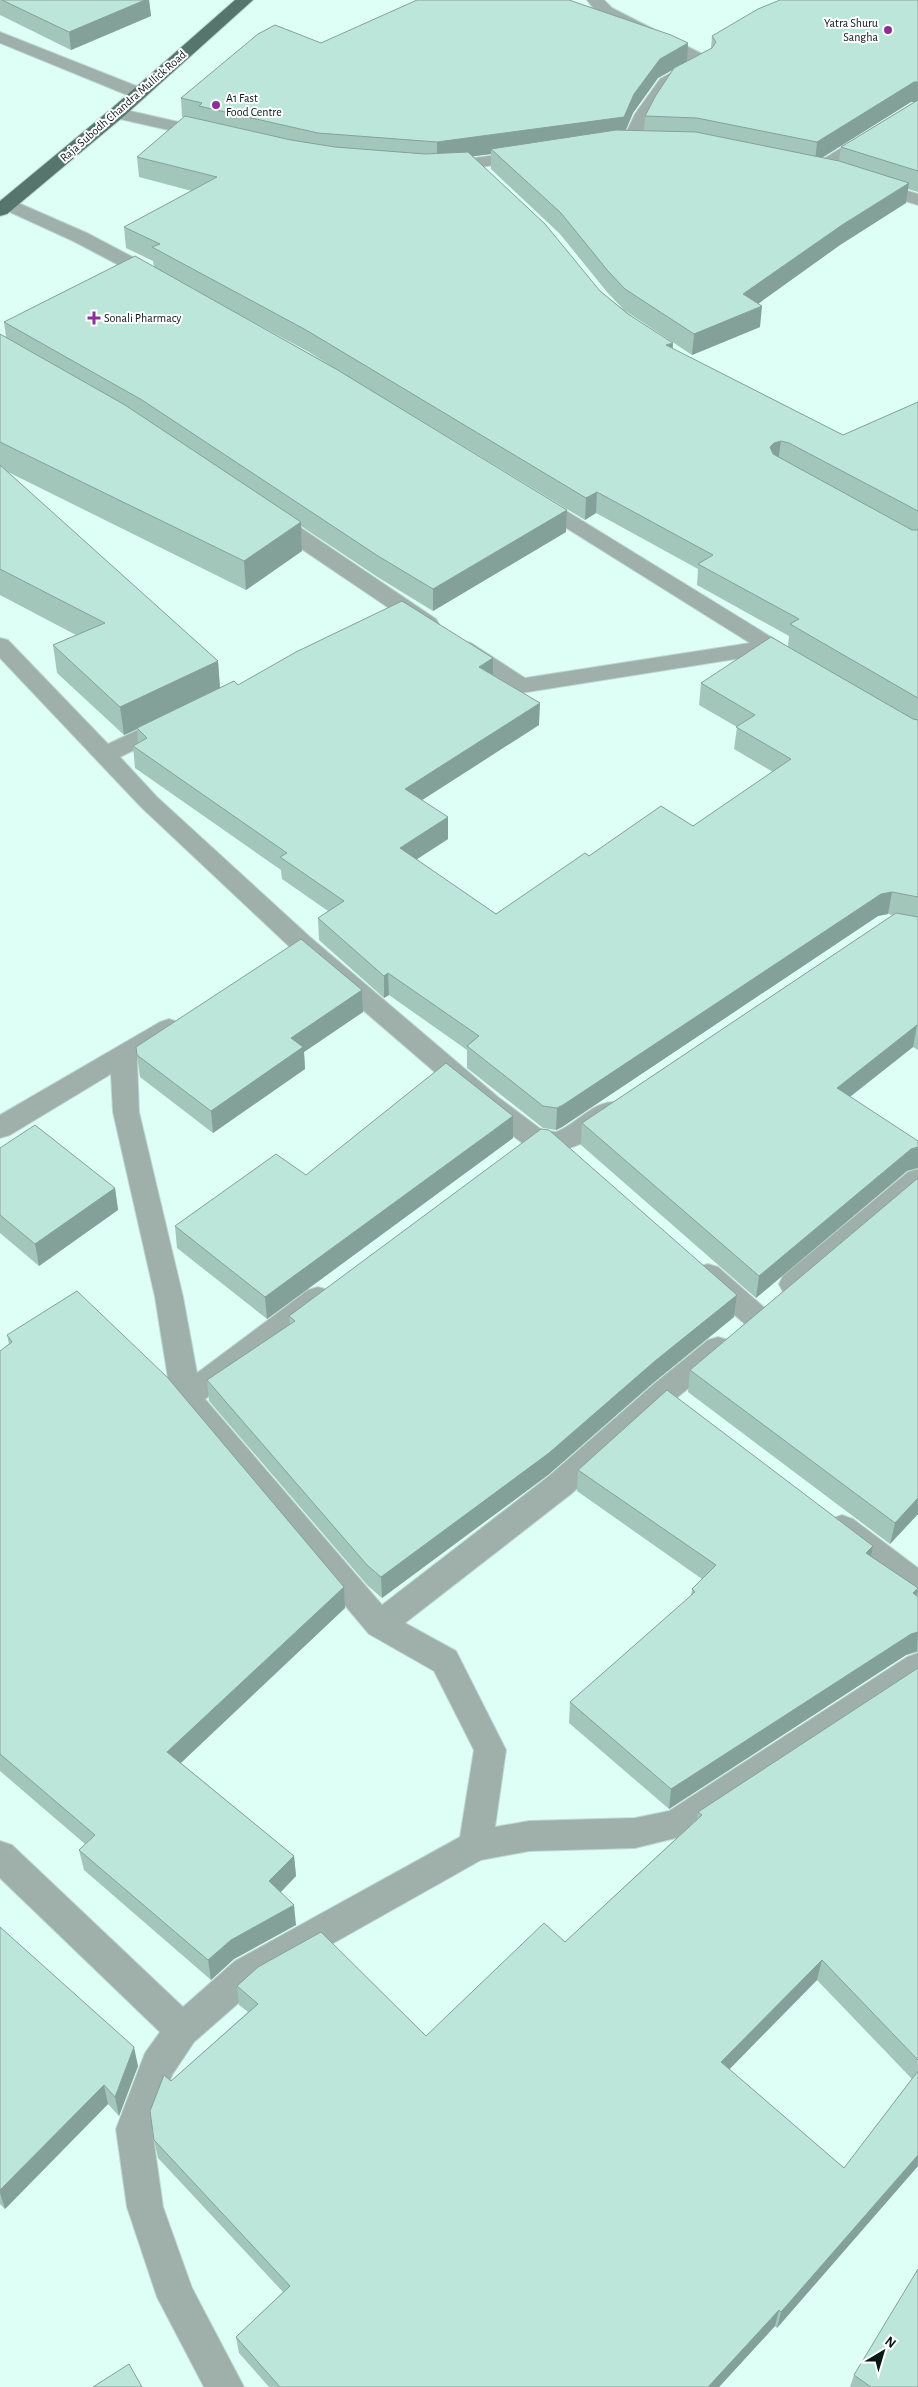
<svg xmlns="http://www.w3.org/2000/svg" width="918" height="2387" font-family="'Alegreya Sans',sans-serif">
  <rect width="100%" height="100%" fill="#defff6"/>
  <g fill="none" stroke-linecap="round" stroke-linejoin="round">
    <g stroke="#bcdad2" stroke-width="2">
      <g id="minor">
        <polygon points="587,0 604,0 612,8 710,58 713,62 710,66 672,87 653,114 636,147 624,147 621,143 635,114 660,79 691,62 600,16"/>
        <polygon points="0,32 144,89 147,93 144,97 132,97 0,43"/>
        <polygon points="918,103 918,116 824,174 812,174 809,170 812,166 912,104"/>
        <polygon points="117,108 214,130 217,134 214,138 208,139 111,117 108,113 111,109"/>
        <polygon points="527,151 533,152 536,156 533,160 443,172 437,171 434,167 437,163 443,162"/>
        <polygon points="872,180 918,194 918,205 866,189 863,185 866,181"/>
        <polygon points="7,198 87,233 165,274 168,278 165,282 158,284 151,282 73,241 1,208 1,200"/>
        <path d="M535 494 542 496 802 656 805 661 802 666C788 669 779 661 767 654L521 693 513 691 455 653 452 648 455 643 463 641 471 643 525 678 750 643 528 504 524 500 528 496Z"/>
        <polygon points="271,512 279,513 436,619 439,624 436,629 428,631 420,629 263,523 260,518 263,513"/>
        <path d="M0 638 8 640 108 744 163 718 171 716 179 718 183 723 179 728 120 757 157 797 310 937 498 1097 542 1130 556 1132C577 1124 597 1096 621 1103L625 1110 621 1117 583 1143 567 1149 557 1152 525 1145 480 1111 292 949 141 807 0 658Z"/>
        <polygon points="169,1019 178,1022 182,1028 178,1034 137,1059 139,1112 183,1297 197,1373 308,1290 318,1287 328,1290 332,1298 328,1306 205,1399 382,1605 549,1476 654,1384 708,1340 718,1337 728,1340 732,1348 728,1356 674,1400 571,1494 405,1623 456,1651 506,1750 495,1827 529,1821 635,1818 669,1811 907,1657 918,1653 918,1684 688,1835 635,1848 529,1851 481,1860 259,1985 194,2042 172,2075 152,2129 163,2207 192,2288 244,2387 204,2387 157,2297 127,2207 116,2129 145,2053 160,2032 0,1878 0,1841 12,1845 183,2007 235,1961 460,1837 474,1750 434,1671 369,1634 176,1405 171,1397 155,1297 113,1112 111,1074 10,1135 0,1138 0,1115 160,1022"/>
        <polygon points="918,1169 918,1194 803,1292 793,1295 783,1292 779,1284 783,1276 908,1172"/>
        <polygon points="708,1264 718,1267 766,1309 770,1317 766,1325 756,1328 746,1325 698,1283 694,1275 698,1267"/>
        <polygon points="842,1515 853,1519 918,1568 918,1598 907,1594 831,1537 827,1528 831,1519"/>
      </g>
    </g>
    <g stroke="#bcdad2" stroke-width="2">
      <polygon id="primary" points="235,0 253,0 123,117 7,214 0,216 0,201 111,109"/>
    </g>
    <use href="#minor" fill="#9fb0ab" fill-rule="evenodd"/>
    <use href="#primary" fill="#56766d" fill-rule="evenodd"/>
  </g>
  <g fill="#a3c6bb" fill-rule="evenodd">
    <polygon points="0,0 149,0 151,16 71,50 0,15"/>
    <path d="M918 0V192L908 189 906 203 840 245 758 303 760 327 692 355 624 310 607 292 560 234 491 169V154L473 156 600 291 673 349 843 435 918 402V1050L913 1047 850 1097 907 1171 756 1298 581 1145 582 1123 893 915 888 914 878 916 562 1127 556 1130 543 1128 467 1068V1050L389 995 384 998 319 940 318 918 328 911 282 879 281 870 135 768 133 746 138 743 137 729 124 735 57 673 53 645 76 635 0 595V334L6 337 4 322 154 267 153 261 126 248 124 227 192 191 139 177 137 157 184 117H182L181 98 321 43 687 62 711 48 712 36ZM674 69 645 116 644 130H626L633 113 658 78ZM911 102H914L841 147 839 161 822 158ZM231 310 307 351 330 365ZM392 403 585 520 596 513 698 569 697 585 789 636 788 646 701 683 699 705 737 727 734 749 773 772 693 826 589 856 496 914 416 860 448 839 422 800 539 725 493 676V658L238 685 220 688 218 661 6 471 246 590 302 551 301 526 379 578 433 611 566 532 567 510Z"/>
    <polygon points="362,990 363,1012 304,1052 305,1069 213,1133 140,1077 137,1055"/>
    <polygon points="513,1138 267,1319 177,1248 175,1226 306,1175"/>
    <polygon points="0,1148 115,1188 118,1210 39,1266 0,1233"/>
    <polygon points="918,1178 918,1514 890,1544 688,1392 690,1370"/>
    <polygon points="737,1295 734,1317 653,1383 548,1475 382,1598 368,1586 209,1401 207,1380 290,1324 289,1316"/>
    <polygon points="7,1335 345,1608 181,1763 294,1856 296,1876 281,1892 296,1925 234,1959 211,1980 84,1870 79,1850 85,1844 0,1771 0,1351 9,1344"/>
    <polygon points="578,1470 873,1546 871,1556 918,1597 918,1652 906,1655 669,1809 569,1723 570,1702 691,1596 692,1589 702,1579 577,1491"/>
    <path d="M918 1668V2166L777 2328 775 2326 719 2387H269L239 2353 236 2337 283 2292 158 2158 154 2140 171 2081 248 2012 239 2005 237 1986 426 2036 565 1942 697 1819 698 1812ZM817 1980 912 2079 844 2168 729 2069Z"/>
    <polygon points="0,1927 138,2066 119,2116 108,2104 5,2209 0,2204"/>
    <polygon points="854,2375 918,2387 850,2387"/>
  </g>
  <g fill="#84a199">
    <polygon points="145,0 149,0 151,16 71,50 69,32"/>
    <polygon points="688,43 687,62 658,78 633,113 623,136 491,149 491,154 437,161 437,142 634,94 660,59"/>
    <polygon points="914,82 918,82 918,102 911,102 815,162 817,142"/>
    <polygon points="909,183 906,203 840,245 744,314 762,306 760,327 692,355 694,334 743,294 842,225"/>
    <polygon points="673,343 672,364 666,345"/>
    <polygon points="781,441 778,462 770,447 774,443"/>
    <polygon points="597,492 596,513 585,520 586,498"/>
    <polygon points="567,510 566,532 433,611 433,589"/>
    <polygon points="301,522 302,551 246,590 244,561"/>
    <polygon points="493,658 493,680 479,667"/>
    <polygon points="218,661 220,689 137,728 137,729 124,735 120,707"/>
    <polygon points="540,703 539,725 405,811 405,789"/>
    <polygon points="448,817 448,839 400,870 400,848"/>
    <polygon points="892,892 888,914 878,916 562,1127 556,1130 557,1108 881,894"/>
    <polygon points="388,973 389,995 384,998 384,976"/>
    <polygon points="362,990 363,1012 304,1052 305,1069 213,1133 211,1111 291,1038"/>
    <polygon points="917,1025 913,1047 833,1110 837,1088"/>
    <polygon points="513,1116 513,1138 267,1319 265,1297"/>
    <polygon points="918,1147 918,1168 907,1171 756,1298 759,1276 911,1149"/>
    <polygon points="115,1188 118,1210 39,1266 35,1244"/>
    <polygon points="737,1295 734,1317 653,1383 548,1475 382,1598 381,1577"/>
    <polygon points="918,1498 918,1514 890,1544 895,1523"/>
    <polygon points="873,1546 869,1567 866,1553"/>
    <polygon points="344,1587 345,1608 170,1773 167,1752"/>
    <polygon points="918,1588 913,1609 913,1593"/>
    <polygon points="918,1632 917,1651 906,1655 669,1809 671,1789 911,1634"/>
    <polygon points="294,1856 296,1876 272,1901 269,1881"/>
    <polygon points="294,1905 296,1925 234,1959 211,1980 208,1960 231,1940"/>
    <polygon points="822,1960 817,1980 718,2081 721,2062"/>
    <polygon points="134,2047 138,2066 119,2116 115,2097"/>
    <polygon points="104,2085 108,2104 5,2209 0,2193 0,2190"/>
    <polygon points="918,2155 918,2166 777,2328 781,2312"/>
    <polygon points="779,2310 775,2326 719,2387 708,2387"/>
  </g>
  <g fill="#bde6da" stroke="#84a199">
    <polygon points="2,0 145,0 69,32"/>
    <polygon points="417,0 569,0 671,35 688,43 660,59 634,94 624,117 437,142 318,133 199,106 202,103 181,98 258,34 275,25 321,43"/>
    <polygon points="780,0 918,0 918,82 914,82 817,142 697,118 645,116 656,95 674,68 712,48 716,42 712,36 758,9"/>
    <polygon points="918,100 918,171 841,147"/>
    <polygon points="185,116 291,140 335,147 425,154 468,152 545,224 600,291 628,314 673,343 666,345 843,435 918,402 918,511 789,443 781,441 774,443 770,447 773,454 912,530 918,530 918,698 790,624 799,619 698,564 713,555 597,492 586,498 306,330 152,247 160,244 124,227 217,177 137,157"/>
    <polygon points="616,130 696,132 839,161 909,183 842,225 743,294 762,306 694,334 625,289 608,271 561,213 491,149"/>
    <polygon points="135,256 336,369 567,510 433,589 378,556 142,400 4,322"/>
    <polygon points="0,334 125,405 301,522 244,561 0,442"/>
    <polygon points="0,465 218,661 120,707 53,645 105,623 0,569"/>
    <polygon points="402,601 493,658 479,667 540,703 405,789 448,817 400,848 496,914 585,853 589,856 661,806 693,826 791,759 736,727 755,715 701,683 771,637 913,719 918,720 918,897 892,892 881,894 563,1105 557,1108 543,1106 467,1046 479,1036 388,973 384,976 318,918 344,901 280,857 287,853 133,746 147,738 137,728 234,681 238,685 296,652"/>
    <polygon points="896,913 918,917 918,1025 917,1025 837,1088 918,1141 918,1147 911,1149 759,1276 582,1123"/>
    <polygon points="301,939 362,990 291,1038 303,1047 211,1111 137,1055 136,1047"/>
    <polygon points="446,1063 513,1116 265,1297 175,1226 276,1154 306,1175"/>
    <polygon points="35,1125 115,1188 35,1244 0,1215 0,1148"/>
    <polygon points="541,1129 549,1130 737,1295 655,1361 549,1453 381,1577 367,1565 207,1380 295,1321 289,1316"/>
    <polygon points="918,1178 918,1498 895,1523 690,1370"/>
    <polygon points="77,1291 168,1378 344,1587 167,1752 294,1856 269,1881 294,1905 231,1940 208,1960 79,1850 95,1835 0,1754 0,1351 12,1342 7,1335"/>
    <polygon points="667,1390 873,1546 866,1553 918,1588 913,1593 918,1597 918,1632 911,1634 671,1789 570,1702 695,1592 692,1589 716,1565 578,1470"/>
    <polygon points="918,1668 918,2060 822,1960 721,2062 844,2168 918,2071 918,2155 781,2312 779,2310 708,2387 280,2387 236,2337 290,2286 154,2140 150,2111 164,2075 171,2081 258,2004 237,1986 258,1967 321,1932 426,2036 544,1923 565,1942 702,1815 698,1812"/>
    <polygon points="0,1927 134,2047 115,2097 104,2085 0,2190"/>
    <polygon points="918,2269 918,2387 871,2387 854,2375"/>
    <polygon points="129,2364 142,2387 93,2387"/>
  </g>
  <g fill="#8c2f9a" stroke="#fff" stroke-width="2">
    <circle cx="888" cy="30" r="5"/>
    <circle cx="216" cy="105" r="5"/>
    <path d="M91.5 310.5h5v5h5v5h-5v5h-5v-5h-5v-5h5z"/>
  </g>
  <g text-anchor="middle" stroke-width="4" stroke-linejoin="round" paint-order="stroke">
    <g font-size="12" fill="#081814" stroke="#fff" text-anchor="start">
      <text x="878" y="27" text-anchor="end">Yatra Shuru<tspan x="878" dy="14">Sangha</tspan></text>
      <text x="226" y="102">A1 Fast<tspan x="226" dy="14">Food Centre</tspan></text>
      <text x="104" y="322">Sonali Pharmacy</text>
    </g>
    <g font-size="12" fill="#081814" stroke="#fff">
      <text transform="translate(123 106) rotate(-41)" y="4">Raja Subodh Chandra Mullick Road</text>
    </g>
  </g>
  <g transform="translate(883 2352) rotate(38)" stroke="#ffffff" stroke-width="4" paint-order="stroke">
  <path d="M0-4L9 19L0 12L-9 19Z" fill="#081814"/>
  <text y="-8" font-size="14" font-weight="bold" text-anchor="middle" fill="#081814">N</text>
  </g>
</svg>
